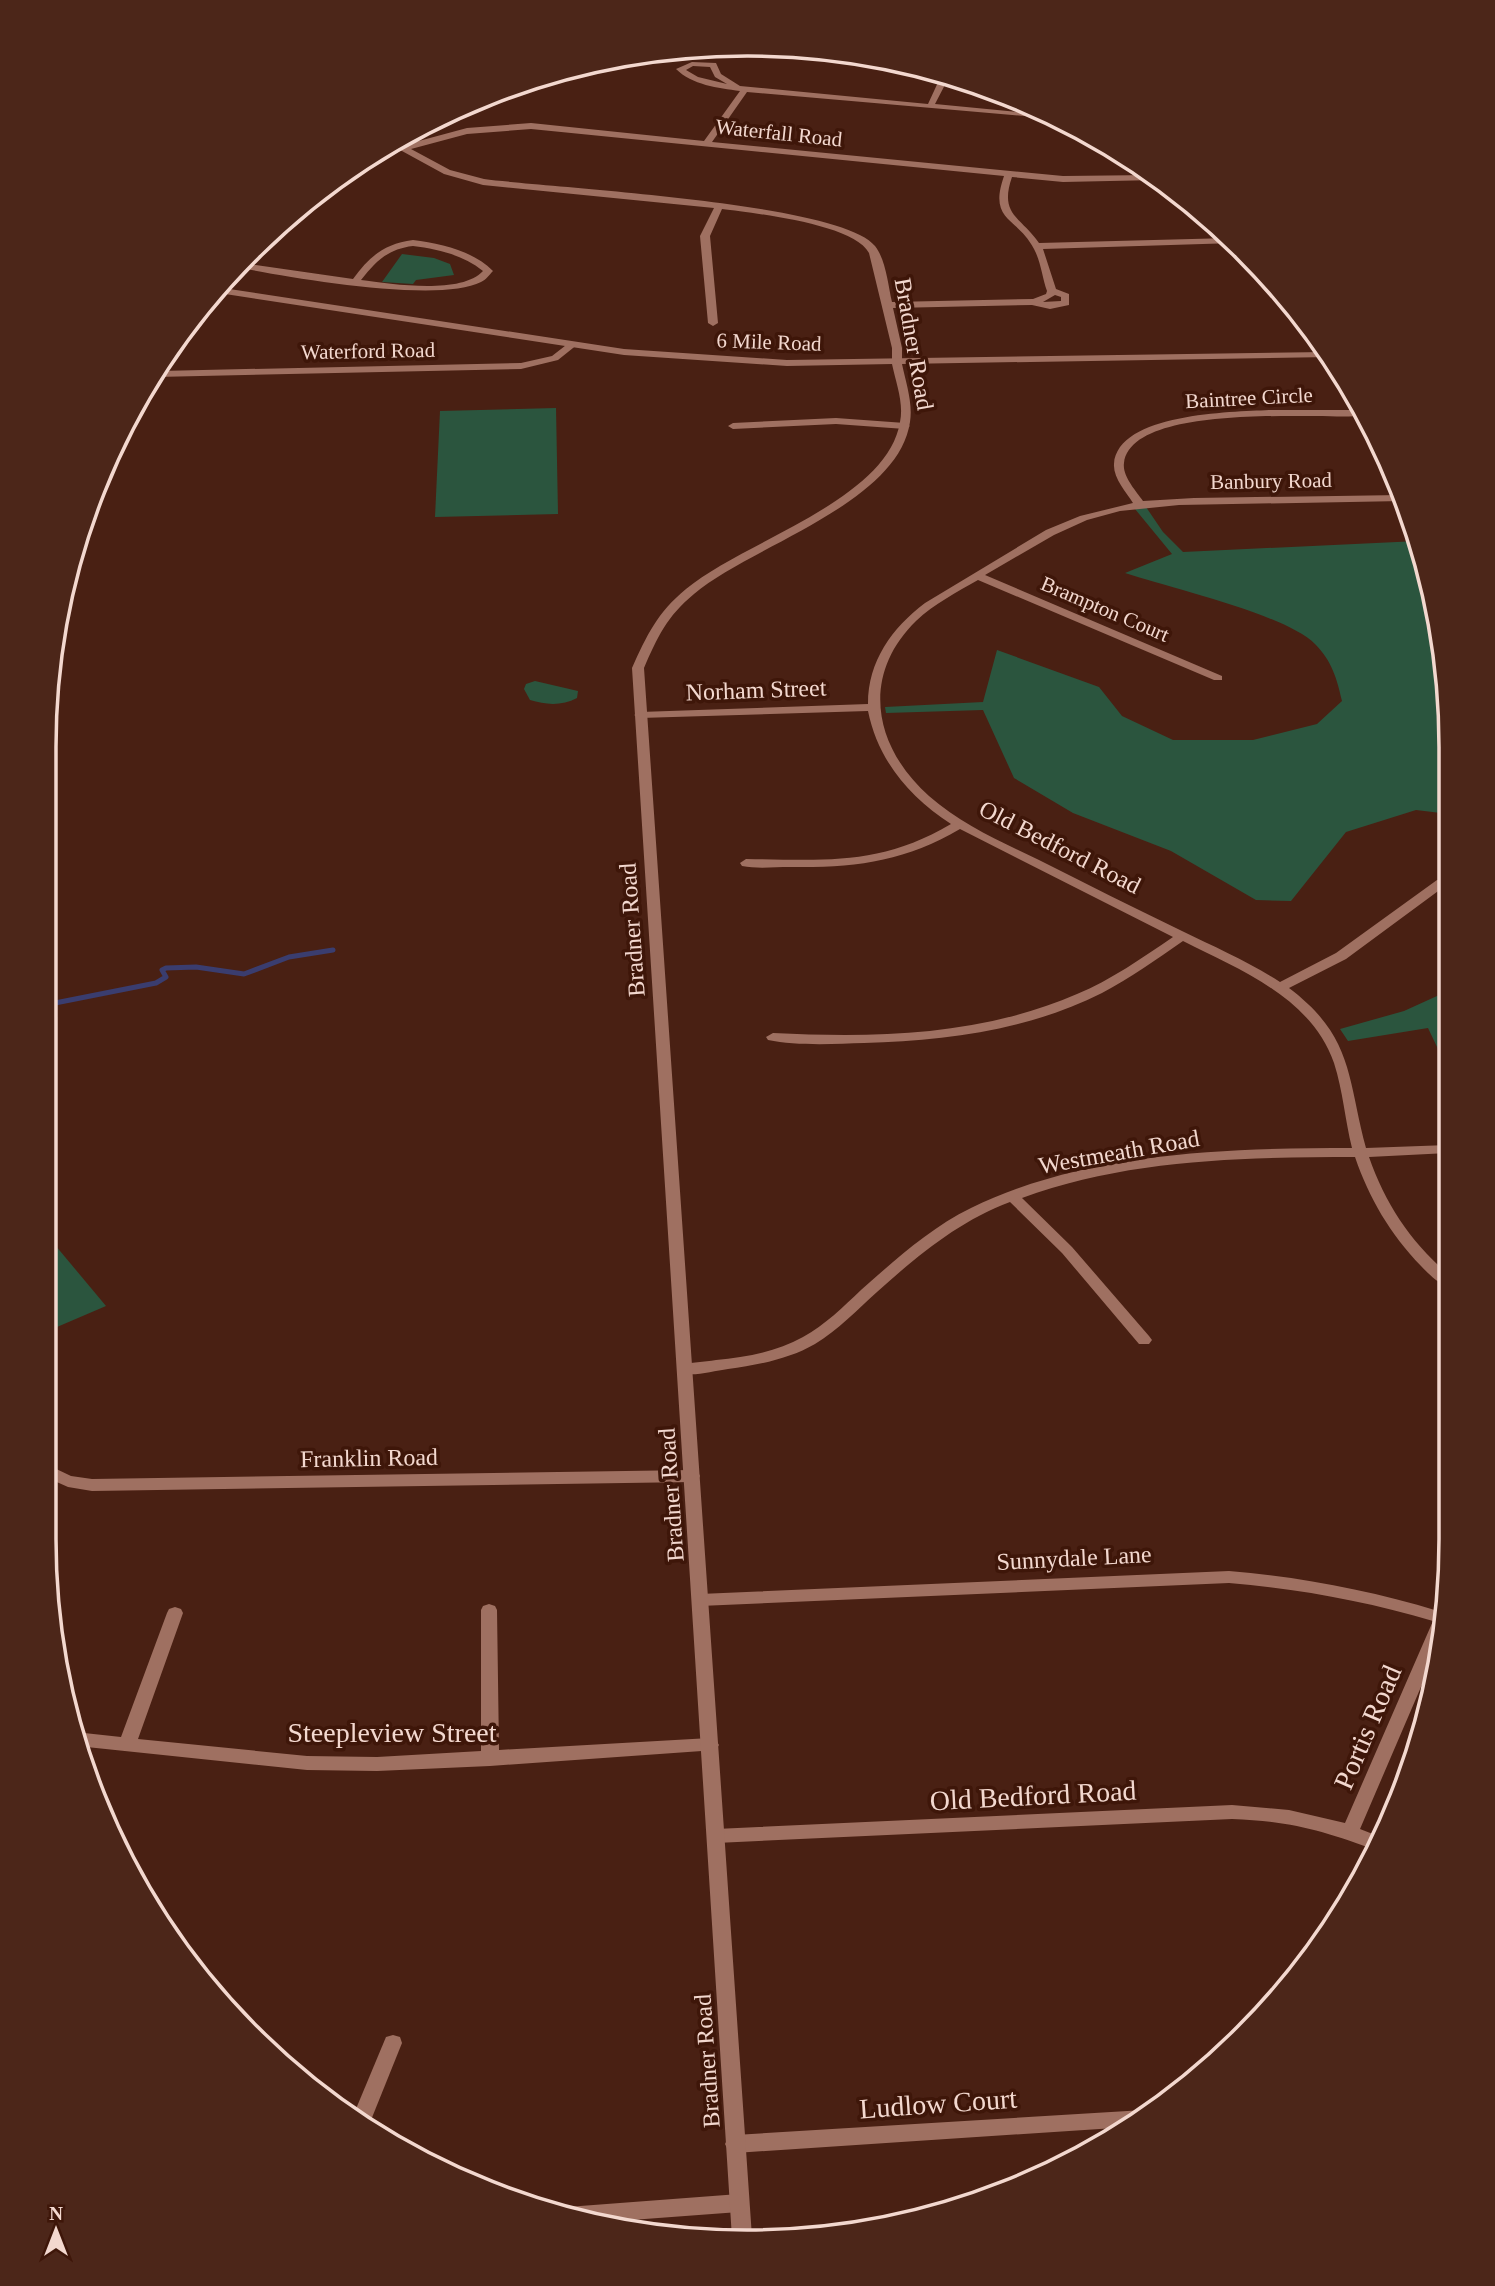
<svg xmlns="http://www.w3.org/2000/svg" width="1495" height="2286" font-family="'Times New Roman',serif">
  <rect width="100%" height="100%" fill="#492013"/>
  <g fill="#2b553e">
    <polygon points="402,254 434,258 450,264 454,275 416,280 413,284 382,282"/>
    <polygon points="556,408 558,514 435,517 440,411"/>
    <path d="M1146 507 1163 532 1183 552 1418 541 1425 559 1422 579 1429 615 1437 626 1450 702 1449 814 1416 810 1346 832 1291 901 1256 900 1171 851 1073 813 1014 778 983 710 886 713 885 707 983 702 997 650 1099 687 1122 716 1173 740H1253L1317 724 1342 701C1337 679 1332 661 1315 644 1285 614 1170 588 1125 573L1172 554 1135 509Z"/>
    <path d="M535 681 578 691 577 698C562 706 546 705 530 700L524 689 526 684Z"/>
    <polygon points="1448,991 1448,1070 1428,1028 1348,1041 1340,1029 1404,1011"/>
    <polygon points="50,1239 106,1306 50,1330"/>
  </g>
  <g fill="none" stroke-linecap="round" stroke-linejoin="round">
    <polyline stroke="#3a3d6f" stroke-width="5" points="50,1004 156,983 166,977 162,970 166,968 196,967 244,974 289,957 333,950"/>
    <g fill="#9f7061" fill-rule="evenodd">
      <path d="M692 62 716 63 721 74 740 86 928 104 940 78 911 67 952 76 949 77 935 104 1048 115 1058 119 747 92 712 142 1063 176 1152 175 1157 180 1063 182 1012 177C999 215 1020 216 1039 243L1230 238 1235 243 1043 249 1056 289 1069 294V305L1050 309 1032 305 893 308 902 348V363L897 366 892 363V348L869 253C854 224 754 213 722 209L710 236 718 323 713 326 708 323 700 236 714 208 483 185 444 174 391 145 396 141 404 145 467 128 531 123 704 141 740 91C718 88 692 85 676 69ZM693 66 710 67 715 77 727 84 698 77 686 70ZM531 129 1004 176C988 222 1017 216 1034 249 1041 262 1042 277 1047 291L1046 294 1033 299 892 302C888 285 886 260 875 246 840 202 551 188 484 179L450 170 411 149 467 134ZM1055 295 1061 297V301L1043 302Z"/>
      <path d="M413 240C441 244 472 250 493 271 489 275 486 280 481 282 439 304 286 277 236 267L241 263 353 279C370 256 384 244 413 240ZM413 246C438 249 463 255 483 271 461 295 391 284 361 280 376 261 388 249 413 246Z"/>
      <polygon points="570,342 578,344 558,360 521,369 156,377 160,371 521,363 552,356"/>
      <path d="M1269 410H1362L1366 416C1321 419 1132 402 1124 463 1122 476 1136 491 1143 501L1194 498 1401 495 1403 501 1179 505 1120 511 1087 520 1054 535 985 575 1222 676V680H1214L978 580C957 592 934 604 916 621 860 676 874 747 929 796 961 824 1001 842 1039 860 1087 884 1134 908 1182 931 1215 947 1249 962 1280 982L1336 953 1437 880H1445L1447 883 1445 886 1346 959 1289 988C1354 1037 1347 1078 1366 1148L1448 1145V1153L1369 1157C1385 1203 1410 1241 1447 1273V1286C1437 1283 1428 1273 1421 1266 1390 1234 1369 1198 1355 1157 1244 1157 1127 1159 1022 1198L1072 1247 1149 1336 1152 1340 1149 1344H1139L1062 1253 1010 1202C959 1221 917 1256 877 1292 857 1310 838 1330 815 1344 789 1359 758 1365 728 1369 713 1371 694 1377 680 1373L677 1369 680 1365C691 1362 704 1362 716 1360 746 1357 776 1352 803 1337 825 1325 843 1307 861 1290 895 1260 930 1228 971 1208 1085 1152 1228 1148 1352 1148 1345 1120 1343 1091 1334 1063 1311 997 1240 970 1183 941 1156 960 1130 978 1102 993 1029 1030 945 1041 864 1043 835 1044 796 1046 768 1040L766 1037 773 1033C877 1038 980 1036 1077 994 1111 980 1142 958 1173 937L960 829C904 862 854 868 790 867 774 867 757 869 742 866L740 863 746 859C825 860 880 866 951 824 909 797 878 760 868 711L640 718 634 715 640 712 868 704C868 661 892 628 925 603L1046 530 1080 516 1133 503C1126 492 1113 478 1114 464 1118 413 1231 412 1269 410Z"/>
      <polygon points="836,418 905,423 910,426 905,429 836,424 733,429 728,426 733,423"/>
      <polygon points="50,1466 71,1476 92,1479 692,1470 698,1472 700,1476 698,1480 692,1482 92,1491 68,1487 50,1479"/>
      <path d="M1229 1571C1300 1577 1369 1590 1438 1611L1445 1606V1631L1360 1829 1383 1838 1378 1851C1324 1831 1290 1821 1232 1819L716 1843 710 1841 707 1836 710 1831 716 1829 1232 1805 1289 1810 1345 1823 1433 1621C1366 1601 1298 1589 1229 1583L700 1606 694 1604 692 1600 694 1596 700 1594Z"/>
      <polygon points="489,1604 495,1606 497,1610 499,1750 710,1738 716,1740 719,1745 716,1750 490,1766 377,1771 307,1770 77,1746 75,1732 121,1737 167,1613 169,1609 175,1607 181,1609 183,1613 138,1739 307,1756 377,1757 481,1751 481,1610 483,1606"/>
      <polygon points="393,2035 400,2037 402,2043 369,2125 353,2116 386,2037"/>
      <polygon points="1144,2110 1151,2113 1130,2127 735,2153 728,2150 725,2144 728,2138 735,2135"/>
      <polygon points="739,2194 746,2197 749,2203 746,2209 739,2212 591,2223 558,2213 560,2210 567,2207"/>
    </g>
    <path fill="#9f7061" fill-rule="evenodd" d="M216 287 624 349 787 360 1326 352 1330 357 902 364C906 383 913 403 910 422 898 504 752 545 694 594 667 616 657 638 644 668L752 2237 732 2238 632 668C647 635 657 613 686 589 743 541 887 501 900 422 904 403 896 383 892 364L787 366 624 355 212 292Z"/>
  </g>
  <g text-anchor="middle" stroke-width="7" stroke-linejoin="round" paint-order="stroke">
    <g font-size="21" fill="#f3d8cf" stroke="#3e1609">
      <text transform="translate(779 133) rotate(6)" y="7">Waterfall Road</text>
      <text transform="translate(769 342) rotate(2)" y="7">6 Mile Road</text>
      <text transform="translate(368 351) rotate(-1)" y="7">Waterford Road</text>
      <text transform="translate(1249 398) rotate(-3)" y="7">Baintree Circle</text>
      <text transform="translate(1271 481) rotate(-1)" y="7">Banbury Road</text>
      <text transform="translate(1105 609) rotate(23)" y="7">Brampton Court</text>
    </g>
    <g font-size="24" fill="#f3d8cf" stroke="#3e1609">
      <text transform="translate(914 344) rotate(80)" y="8">Bradner Road</text>
      <text transform="translate(756 690) rotate(-2)" y="8">Norham Street</text>
      <text transform="translate(1060 847) rotate(27)" y="8">Old Bedford Road</text>
      <text transform="translate(632 930) rotate(-94)" y="8">Bradner Road</text>
      <text transform="translate(1119 1152) rotate(-10)" y="8">Westmeath Road</text>
      <text transform="translate(369 1458) rotate(-1)" y="8">Franklin Road</text>
      <text transform="translate(671 1495) rotate(-94)" y="8">Bradner Road</text>
      <text transform="translate(1074 1558) rotate(-3)" y="8">Sunnydale Lane</text>
      <text transform="translate(707 2061) rotate(-94)" y="8">Bradner Road</text>
    </g>
    <g font-size="28" fill="#f3d8cf" stroke="#3e1609">
      <text transform="translate(1367 1727) rotate(-67)" y="10">Portis Road</text>
      <text x="392" y="1742">Steepleview Street</text>
      <text transform="translate(1033 1795) rotate(-3)" y="10">Old Bedford Road</text>
      <text transform="translate(938 2103) rotate(-4)" y="10">Ludlow Court</text>
    </g>
  </g>
  <path d="M0 0H1495V2286H0ZM747 56H748A691 691 0 0 1 1439 747V1539A691 691 0 0 1 748 2230H747A691 691 0 0 1 56 1539V747A691 691 0 0 1 747 56Z" fill="#4c2619" fill-rule="evenodd"/>
  <path fill="none" stroke="#f3d8cf" stroke-width="3.5" d="M747 56H748A691 691 0 0 1 1439 747V1539A691 691 0 0 1 748 2230H747A691 691 0 0 1 56 1539V747A691 691 0 0 1 747 56Z"/>
  <g transform="translate(56 2230)" stroke="#3e1609" stroke-width="5" paint-order="stroke">
  <path d="M0-5L12 26L0 18L-12 26Z" fill="#f3d8cf"/>
  <text y="-10" font-size="19" font-weight="bold" text-anchor="middle" fill="#f3d8cf">N</text>
  </g>
</svg>
